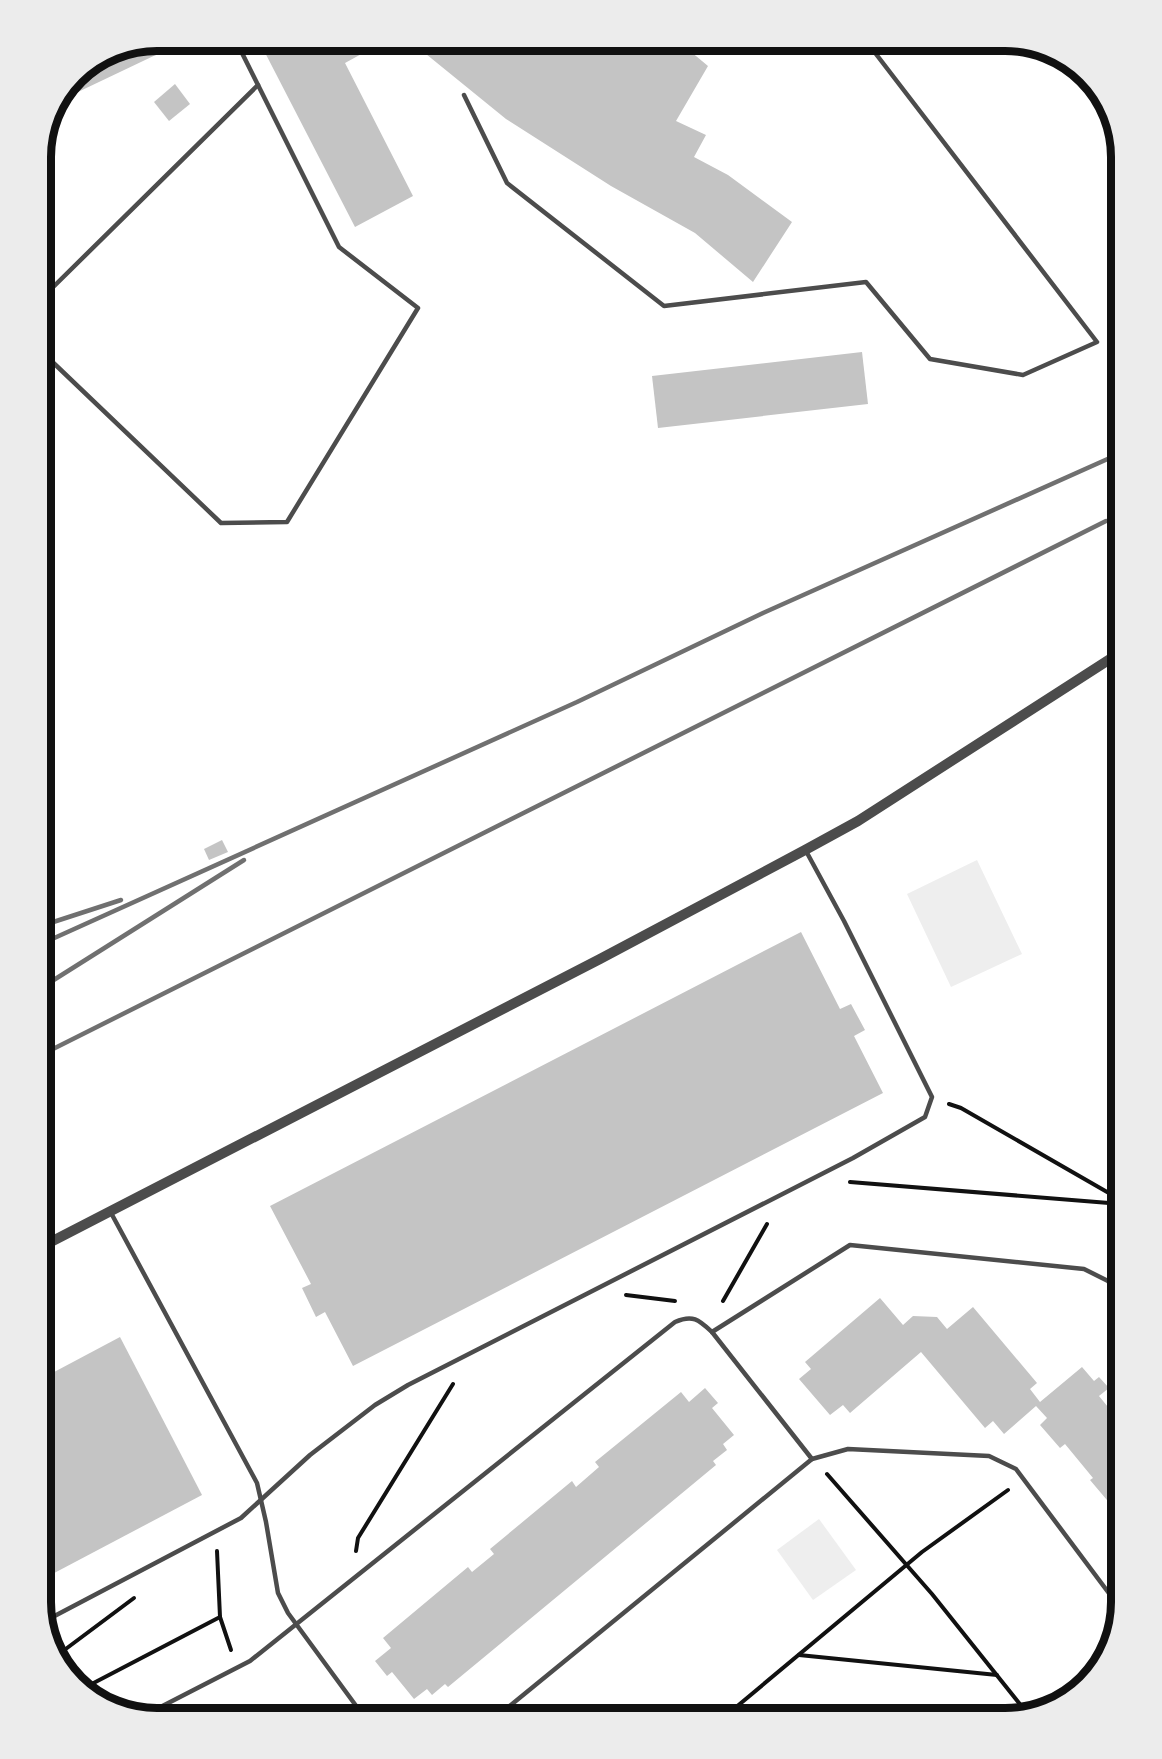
<svg xmlns="http://www.w3.org/2000/svg" width="1162" height="1759" font-family="Raleway,sans-serif">
  <rect width="100%" height="100%" fill="#fff"/>
  <g fill="#eee">
    <polygon points="977,860 1022,954 951,987 907,894"/>
    <polygon points="819,1519 856,1570 813,1600 777,1550"/>
  </g>
  <g fill="#c4c4c4">
    <polygon points="157,40 185,41 57,102 75,74 113,49"/>
    <polygon points="259,41 373,41 376,46 345,63 413,196 355,227"/>
    <polygon points="410,41 678,41 708,66 676,121 706,135 694,157 728,175 792,222 753,282 695,233 611,186 506,119"/>
    <polygon points="175,84 190,104 169,121 154,102"/>
    <polygon points="862,352 868,404 658,428 652,376"/>
    <polygon points="222,840 228,852 209,860 204,849"/>
    <polygon points="801,932 840,1009 851,1004 865,1030 854,1036 883,1093 353,1366 325,1312 316,1317 302,1288 311,1284 270,1206"/>
    <polygon points="880,1298 903,1325 913,1316 937,1317 947,1329 973,1307 1037,1383 1030,1389 1040,1402 1082,1367 1094,1381 1099,1377 1109,1388 1099,1396 1121,1423 1121,1509 1116,1502 1112,1506 1090,1480 1093,1478 1065,1444 1060,1448 1040,1425 1047,1418 1036,1406 1004,1434 993,1421 985,1428 921,1352 850,1413 843,1405 830,1415 799,1379 811,1369 805,1362"/>
    <polygon points="120,1337 202,1495 41,1580 41,1379"/>
    <polygon points="705,1388 718,1403 712,1408 734,1435 723,1444 727,1450 713,1461 716,1465 448,1687 445,1684 432,1695 427,1689 414,1699 392,1672 387,1676 375,1661 391,1648 383,1638 468,1567 472,1572 494,1554 490,1549 572,1481 576,1487 599,1467 595,1462 681,1392 689,1402"/>
  </g>
  <g fill="none" stroke-linecap="round" stroke-linejoin="round">
    <g stroke="#111" stroke-width="4">
      <polyline points="1112,596 1121,611"/>
      <polyline points="949,1104 961,1108 1121,1200"/>
      <polyline points="850,1182 1109,1203 1121,1206"/>
      <polyline points="626,1295 675,1301"/>
      <polyline points="723,1301 767,1224"/>
      <polyline points="827,1474 932,1594 1027,1713"/>
      <polyline points="217,1551 220,1617 231,1650"/>
      <polyline points="356,1551 358,1538 453,1384"/>
      <polyline points="799,1655 997,1675"/>
      <polyline points="55,1657 134,1598"/>
      <polyline points="84,1688 220,1617"/>
      <polyline points="723,1718 922,1552 1008,1490"/>
    </g>
    <g stroke="#4c4c4c" stroke-width="4.5">
      <polyline points="464,95 507,183 664,306 866,282 930,359 1023,375 1097,342 866,41"/>
      <polyline points="41,299 258,85"/>
      <polyline points="41,351 221,523 287,522 418,308 339,247 236,41"/>
      <polyline points="110,1211 257,1483 266,1522 278,1593 288,1613 365,1718"/>
      <polyline points="712,1332 850,1245 1084,1269 1108,1281 1121,1297"/>
      <polyline points="45,1621 241,1518 310,1455 375,1405 408,1385 853,1158 925,1117 932,1097 844,921 806,851"/>
      <path d="M143 1716 250 1661 675 1322C693 1314 699 1320 712 1332L812 1459"/>
      <polyline points="495,1718 812,1459 848,1449 989,1456 1016,1469 1120,1608"/>
    </g>
    <polyline stroke="#4c4c4c" stroke-width="10" points="41,1247 600,959 805,850 858,821 1121,652"/>
    <g stroke="#707070" stroke-width="4.5">
      <polyline points="41,926 121,900"/>
      <polyline points="41,944 577,702 763,613 1121,453"/>
      <polyline points="41,988 244,860"/>
      <polyline points="41,1055 1106,521"/>
    </g>
  </g>
  <path d="M0 0H1162V1759H0ZM157 51H1005A106 106 0 0 1 1111 157V1602A106 106 0 0 1 1005 1708H157A106 106 0 0 1 51 1602V157A106 106 0 0 1 157 51Z" fill="#ececec" fill-rule="evenodd"/>
  <path fill="none" stroke="#111" stroke-width="8" d="M157 51H1005A106 106 0 0 1 1111 157V1602A106 106 0 0 1 1005 1708H157A106 106 0 0 1 51 1602V157A106 106 0 0 1 157 51Z"/>
</svg>
